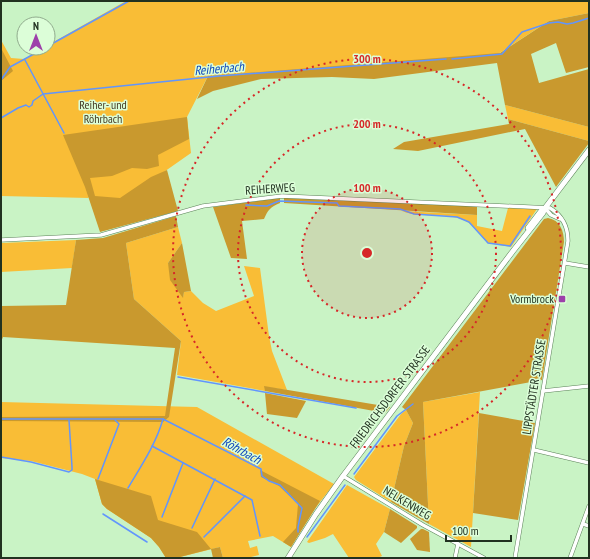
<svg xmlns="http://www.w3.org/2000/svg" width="590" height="559" font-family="'PT Sans Narrow',sans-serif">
  <rect width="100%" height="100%" fill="#c9f3c5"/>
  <g fill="#f9bd36">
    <polygon points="126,1 589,1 589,13 549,21 495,56 208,76 187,117 191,153 131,195 122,199 88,197 89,198 1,196 1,40 11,58 24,59 43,48 48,48 48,45"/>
    <polygon points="505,105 589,127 589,141 508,119"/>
    <path d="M508 208 537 209 511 247 487 243 486 241C481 235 475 227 469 223 449 210 423 220 402 211L477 215V226L502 231Z"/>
    <polygon points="178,227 182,243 168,263 183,297 184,292 191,291 203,303 216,311 254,296 244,266 260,268 269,336 272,351 287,390 265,387 265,391 177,375 181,341 134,299 126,243"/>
    <polygon points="76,240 72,268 1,272 1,243"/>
    <polygon points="480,392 471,547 429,524 423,402"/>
    <polygon points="1,402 197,407 334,484 313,511 291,547 273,536 248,541 250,548 257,546 259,555 247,558 223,558 220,547 176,558 166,558 159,547 151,538 107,509 102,504 95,479 82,474 31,461 1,458"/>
    <polygon points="406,410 413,423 404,446 391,502 356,480 354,477 401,414"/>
    <polygon points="347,485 390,509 384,532 376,544 382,556 377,558 349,558 333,534 325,538 309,543 307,542"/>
  </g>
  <g fill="#c9992e">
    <polygon points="589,13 589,67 566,73 556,43 531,54 539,83 589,69 589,127 505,105 497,63 374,79 332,77 261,79 213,91 197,99 208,76 500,53 549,21"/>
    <polygon points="1,48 13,71 1,81"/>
    <polygon points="187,117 189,139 158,155 159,166 147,169 132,168 112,176 90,178 95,196 120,198 151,177 167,170 178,211 100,232 85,187 63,135"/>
    <polygon points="508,119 589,141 589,143 556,187 525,129 418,151 393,149 404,142 509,124"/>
    <path d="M280 198V203C270 207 268 210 264 219L242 221 247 259 231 258 213 207Z"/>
    <polygon points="284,198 477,206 477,215 284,203"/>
    <polygon points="176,216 178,227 126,243 134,299 181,341 169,417 163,422 1,421 1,417 165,416 175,348 3,337 1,342 1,306 66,305 76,240 103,238"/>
    <path d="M548 218C560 220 564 231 564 242L542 380 423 402 429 524 391 502 404 446 413 423 406 410 402 407 544 219Z"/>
    <polygon points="182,243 191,291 184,292 183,298 170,280 168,263"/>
    <polygon points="264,386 390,407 385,413 265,391"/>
    <polygon points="265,393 306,401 297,418 267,414"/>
    <polygon points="479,413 535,423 518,520 473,513"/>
    <polygon points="260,470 320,501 291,547 283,542 296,528 298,504 279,486 261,477"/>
    <polygon points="95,479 151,496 158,520 197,532 211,549 220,547 223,558 213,558 211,549 176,558 166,558 159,547 151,538 107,509 102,504"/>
    <polygon points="390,509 417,526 417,528 401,543 384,532"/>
    <polygon points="421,529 423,529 429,532 430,552 417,550 410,539"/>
  </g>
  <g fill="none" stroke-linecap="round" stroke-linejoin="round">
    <g stroke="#6195fd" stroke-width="1.5">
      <polyline points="48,46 129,1"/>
      <polyline points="452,59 502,54 522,32 549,23 558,22 567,24 573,23 589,18"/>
      <polyline points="25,60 64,133"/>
      <polyline points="1,80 10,67 45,48"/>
      <polyline points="1,118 18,108 26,105 29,107 32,105 33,101 43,94 219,76 446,59"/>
      <polyline points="246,205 267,206 279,201 337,203 339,206 400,209 414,214 457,217 469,222 488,243 510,246 530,216"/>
      <polyline points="178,377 356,408"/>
      <polyline points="1,419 163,419 261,469 262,476 269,481 280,485 302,508 298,527 298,532"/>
      <polyline points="152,446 252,500 260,536"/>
      <polyline points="1,457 31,462 69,472 72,470 72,467 69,420"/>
      <polyline points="354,474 397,416 413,404"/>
      <polyline points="98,479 119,424 115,420"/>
      <path d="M128 488C141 466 156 444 163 419"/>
      <polyline points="103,514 147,542"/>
      <polyline points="162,517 183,463"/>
      <polyline points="192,528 215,479"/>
      <polyline points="204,537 245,496"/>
      <polyline points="307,537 345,485"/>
    </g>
    <g stroke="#5c8259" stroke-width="4.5">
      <g id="street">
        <polyline points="545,208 551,215 560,219"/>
        <path d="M1 240 101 235 203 206 282 196 550 208C563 216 568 227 568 241L515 558"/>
        <polyline points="565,263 589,267"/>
        <polyline points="543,391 589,386"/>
        <polyline points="534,450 589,463"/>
        <polyline points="343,476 423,525 484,558"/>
        <polyline points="583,524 589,526"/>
        <polyline points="455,558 458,544"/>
        <polyline points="570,558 589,506"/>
      </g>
    </g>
    <g stroke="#5c8259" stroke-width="6">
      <g id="secondary">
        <polyline points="528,228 541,211"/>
        <polyline points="288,558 316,514 343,476 513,251 543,213 545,208 589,150"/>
      </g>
    </g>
    <use href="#street" stroke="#fff" stroke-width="3.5"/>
    <use href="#secondary" stroke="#fff" stroke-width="5"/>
  </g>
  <circle cx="367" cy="253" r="65" fill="#d62828" fill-opacity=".12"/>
  <g fill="none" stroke="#d62828" stroke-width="2" stroke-dasharray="2 4">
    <circle cx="367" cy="253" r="65"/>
    <circle cx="367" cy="253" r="129"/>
    <circle cx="367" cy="253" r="194"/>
  </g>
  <rect fill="#9d40aa" stroke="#dcfed8" stroke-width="1.5" x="558" y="295" width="8" height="8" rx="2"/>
  <g text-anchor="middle" stroke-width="3" stroke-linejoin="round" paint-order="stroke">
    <g font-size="12" fill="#463a24" stroke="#dcfed8">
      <text x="103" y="109">Reiher- und<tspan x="103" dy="14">Röhrbach</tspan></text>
    </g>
    <g font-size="12" fill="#213120" stroke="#dcfed8">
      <text transform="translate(270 189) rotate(-4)" y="4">REIHERWEG</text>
      <text transform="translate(534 387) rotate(-81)" y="4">LIPPSTÄDTER STRASSE</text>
      <text transform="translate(390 397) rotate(-53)" y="4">FRIEDRICHSDORFER STRASSE</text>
      <text transform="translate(407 503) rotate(31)" y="4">NELKENWEG</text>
    </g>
    <g font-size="12" fill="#213120" stroke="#dcfed8" text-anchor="end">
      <text x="554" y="303">Vormbrock</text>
    </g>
    <g font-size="13" font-style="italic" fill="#0f46bc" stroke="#dcfed8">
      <text transform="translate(219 68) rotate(-5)" y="5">Reiherbach</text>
      <text transform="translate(242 450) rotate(29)" y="5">Röhrbach</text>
    </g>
  </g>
  <circle cx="367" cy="253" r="6" fill="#d62828" stroke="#dcfed8" stroke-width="2"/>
  <g font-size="12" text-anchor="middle" font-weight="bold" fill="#d62828" stroke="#dcfed8" stroke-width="3" stroke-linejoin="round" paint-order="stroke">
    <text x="367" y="63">300 m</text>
    <text x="367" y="128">200 m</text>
    <text x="367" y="192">100 m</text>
  </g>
  <rect width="590" height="559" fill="none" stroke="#213120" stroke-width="4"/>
  <g transform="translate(36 36)"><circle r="19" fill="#dcfed8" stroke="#91ac8e"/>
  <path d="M0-3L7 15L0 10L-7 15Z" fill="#9d40aa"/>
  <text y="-6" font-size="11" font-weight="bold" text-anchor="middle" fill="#213120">N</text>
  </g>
  <path d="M446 535v6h65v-6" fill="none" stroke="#213120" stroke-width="2"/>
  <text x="452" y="535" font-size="12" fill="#213120" stroke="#dcfed8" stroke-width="3" paint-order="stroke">100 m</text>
</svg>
